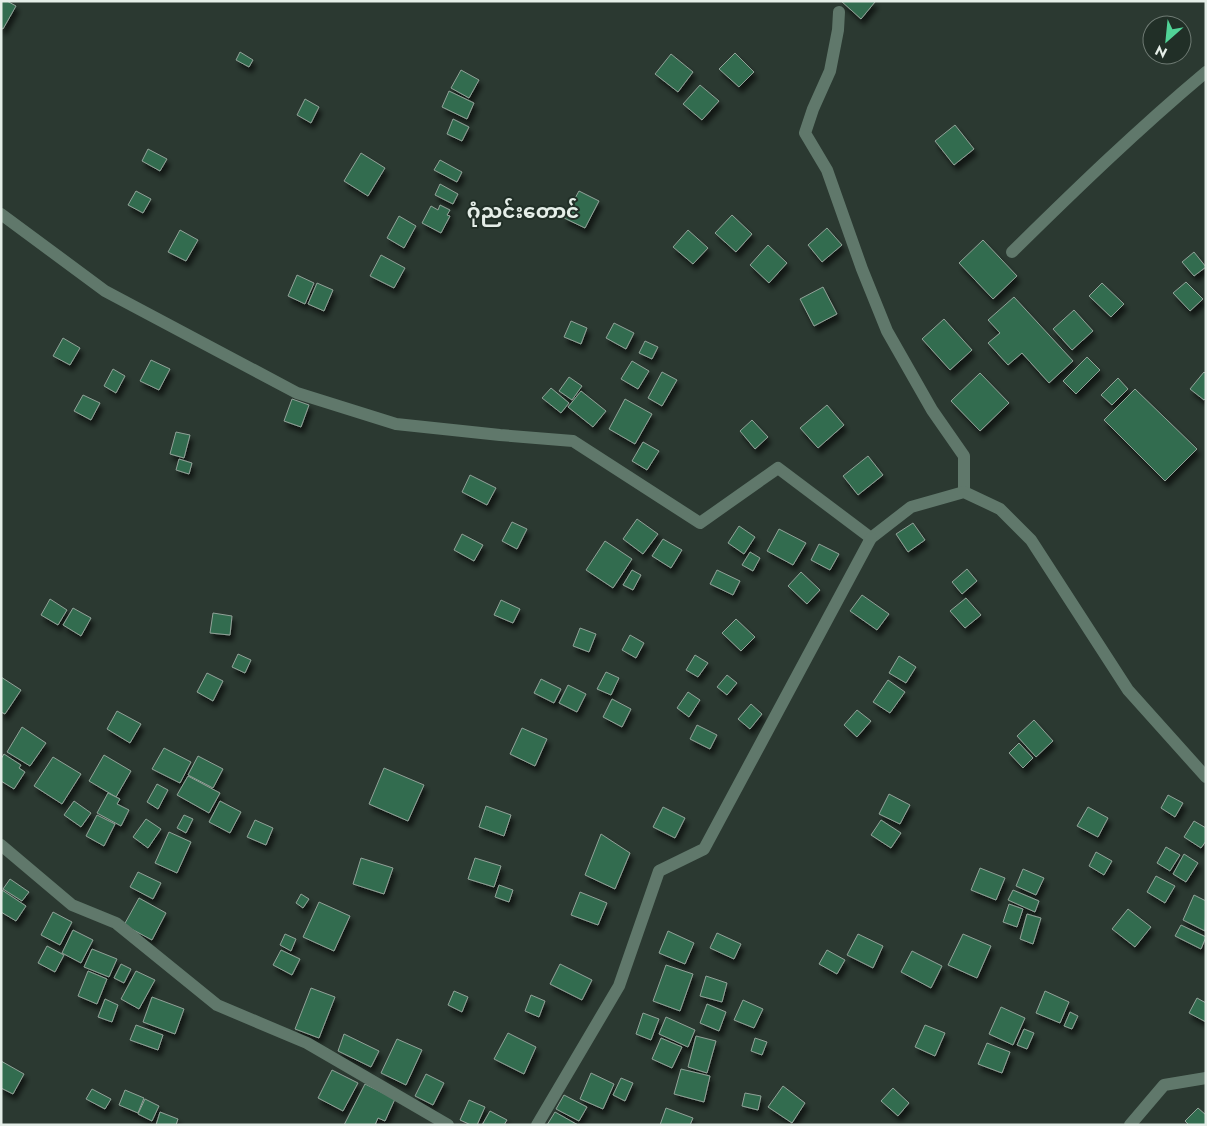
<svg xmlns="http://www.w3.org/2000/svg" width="1207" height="1126" font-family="Jost,'Noto Sans Myanmar',sans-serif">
  <defs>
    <filter id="shadow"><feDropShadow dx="3" dy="5.5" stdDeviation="2.5" flood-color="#0009"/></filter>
  </defs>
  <rect width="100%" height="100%" fill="#2b3931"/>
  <g fill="#326c50" stroke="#91a298" filter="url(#shadow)">
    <polygon points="1,1 7,1 16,6 3,29 1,28"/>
    <polygon points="841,1 874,1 875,2 861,19"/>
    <polygon points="240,52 253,60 249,67 236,60"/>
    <polygon points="735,53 754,72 739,87 719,69"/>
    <polygon points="671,54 693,72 678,92 655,74"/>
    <polygon points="461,70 479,80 469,98 451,88"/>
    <polygon points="700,85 719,101 702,120 683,104"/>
    <polygon points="449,91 474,103 467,119 442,107"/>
    <polygon points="305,99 319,107 311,123 297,115"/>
    <polygon points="453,119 469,127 462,141 447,134"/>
    <polygon points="955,125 974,149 954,165 935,141"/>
    <polygon points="148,149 167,159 160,171 142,161"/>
    <polygon points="361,153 385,168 368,196 344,181"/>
    <polygon points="440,160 462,172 457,182 434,170"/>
    <polygon points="440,184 458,194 453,204 435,195"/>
    <polygon points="136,191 151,199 143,213 128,205"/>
    <polygon points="579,191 599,201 585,228 564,218"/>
    <polygon points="440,205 450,210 447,215 450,216 441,233 422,223 431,206 438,210"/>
    <polygon points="732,215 752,234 736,252 715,233"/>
    <polygon points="399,216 416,226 404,248 387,238"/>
    <polygon points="827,228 842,245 822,262 808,245"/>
    <polygon points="180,230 198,240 186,261 168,252"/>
    <polygon points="688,230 708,248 693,264 673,247"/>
    <polygon points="983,240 1017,276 993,299 959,263"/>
    <polygon points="768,245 787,263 769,283 750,265"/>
    <polygon points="1194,252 1206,267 1194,276 1182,262"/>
    <polygon points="381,255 405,268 394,288 370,276"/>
    <polygon points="297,275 314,283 305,304 288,296"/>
    <polygon points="1186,282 1203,299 1190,311 1173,293"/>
    <polygon points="317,283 333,290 324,311 308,304"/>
    <polygon points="1102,283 1124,304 1111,317 1089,296"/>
    <polygon points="823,287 837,314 814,326 800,299"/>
    <polygon points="1014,297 1073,361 1049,383 1022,353 1008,365 988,343 1000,333 988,320"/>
    <polygon points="1074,310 1093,331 1072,350 1053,329"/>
    <polygon points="944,319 972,350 950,370 922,339"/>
    <polygon points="571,321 587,328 581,344 564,337"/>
    <polygon points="614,323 634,333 626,349 606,338"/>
    <polygon points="63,338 80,348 70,365 53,356"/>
    <polygon points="645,341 658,347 652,359 639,353"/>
    <polygon points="1087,357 1100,370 1076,394 1063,381"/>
    <polygon points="151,360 170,369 159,390 140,381"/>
    <polygon points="632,361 649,371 638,389 621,379"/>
    <polygon points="113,369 125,376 116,393 104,386"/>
    <polygon points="662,372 677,380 662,406 648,398"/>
    <polygon points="1204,372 1206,374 1206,398 1204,400 1190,389"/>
    <polygon points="980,373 1009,403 980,431 951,401"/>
    <polygon points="569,377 582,386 572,400 559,391"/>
    <polygon points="1118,378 1128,389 1112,405 1101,395"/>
    <polygon points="551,388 569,403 561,413 542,398"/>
    <polygon points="1135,389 1197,449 1165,481 1104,420"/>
    <polygon points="581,391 606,411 593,427 568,407"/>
    <polygon points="83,395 100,403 91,420 74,411"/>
    <polygon points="292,399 309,405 301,427 284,421"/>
    <polygon points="625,399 652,414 635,444 609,429"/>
    <polygon points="827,405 844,425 818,448 800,428"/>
    <polygon points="752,420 768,437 755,449 740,431"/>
    <polygon points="176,432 190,435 184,458 170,454"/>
    <polygon points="643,442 659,451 647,470 632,461"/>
    <polygon points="868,456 883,475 858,495 843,476"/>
    <polygon points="179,459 192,463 189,474 176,470"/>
    <polygon points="470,475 496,488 487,505 462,492"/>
    <polygon points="637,519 658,534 643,554 623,539"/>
    <polygon points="512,522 527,529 517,549 502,541"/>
    <polygon points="913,523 925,540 908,552 896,534"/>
    <polygon points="739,526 755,537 744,554 728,543"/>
    <polygon points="779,529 806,543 793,565 767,551"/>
    <polygon points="462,534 483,545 474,561 454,550"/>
    <polygon points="663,539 682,550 671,568 652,556"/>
    <polygon points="605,541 632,559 613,588 586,570"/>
    <polygon points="819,544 839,554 830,570 811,560"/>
    <polygon points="750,552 760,558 753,571 742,565"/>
    <polygon points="967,569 977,581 962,594 952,582"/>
    <polygon points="632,570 641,575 633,590 623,585"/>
    <polygon points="717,570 740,581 733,595 710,584"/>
    <polygon points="801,572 820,590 807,604 788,586"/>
    <polygon points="862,595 889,614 877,630 850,611"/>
    <polygon points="966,598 981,615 965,628 950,611"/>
    <polygon points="50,599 67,610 58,625 41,615"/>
    <polygon points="501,600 520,609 513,623 494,615"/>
    <polygon points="73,608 91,618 81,636 63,625"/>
    <polygon points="213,613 232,616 230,635 210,633"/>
    <polygon points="736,619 755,637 741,651 722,633"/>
    <polygon points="580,628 596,634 589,652 573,646"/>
    <polygon points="630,635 644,643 636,658 622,650"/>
    <polygon points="238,654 251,660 245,673 232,667"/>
    <polygon points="695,655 708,663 698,677 686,670"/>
    <polygon points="899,656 916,667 906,683 889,673"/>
    <polygon points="606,672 619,678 611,695 597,689"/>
    <polygon points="207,673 223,681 213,701 197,692"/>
    <polygon points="727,675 737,683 727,695 717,687"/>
    <polygon points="1,677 21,690 5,714 1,712"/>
    <polygon points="541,679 561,689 554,703 534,693"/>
    <polygon points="888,680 905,692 890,713 873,702"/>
    <polygon points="568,685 586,694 577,712 559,703"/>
    <polygon points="688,692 700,700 689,717 677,708"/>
    <polygon points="612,699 631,709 622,727 603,717"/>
    <polygon points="751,704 762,714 750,729 738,719"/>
    <polygon points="857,710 871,721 857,737 844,725"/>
    <polygon points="117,711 141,724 130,743 107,729"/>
    <polygon points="1034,720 1053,741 1036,757 1017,736"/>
    <polygon points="697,725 717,735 710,749 690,739"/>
    <polygon points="22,727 46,743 30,766 7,752"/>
    <polygon points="522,728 547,739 535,766 510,754"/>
    <polygon points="1019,743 1033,758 1023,768 1009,753"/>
    <polygon points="164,748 191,762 180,783 152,769"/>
    <polygon points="4,754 21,765 19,768 25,772 14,789 1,781 1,759"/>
    <polygon points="104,755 131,771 116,797 89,781"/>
    <polygon points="198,756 223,769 213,788 188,775"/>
    <polygon points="53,757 81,774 62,804 34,786"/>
    <polygon points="384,768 424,785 408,821 369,804"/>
    <polygon points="188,776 220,793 209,813 177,795"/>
    <polygon points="157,784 168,790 158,809 147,802"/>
    <polygon points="108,793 120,799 117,804 129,810 121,826 97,813"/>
    <polygon points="889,794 910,805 900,824 879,814"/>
    <polygon points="1168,795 1183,803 1175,817 1161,808"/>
    <polygon points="74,801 91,813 81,827 64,815"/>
    <polygon points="220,801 241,812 230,833 209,822"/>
    <polygon points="486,806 511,815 504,836 479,827"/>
    <polygon points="663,807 685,818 675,838 653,827"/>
    <polygon points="1088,807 1108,818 1098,837 1077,826"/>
    <polygon points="97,815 115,824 104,846 86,836"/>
    <polygon points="184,815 193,819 186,833 177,828"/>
    <polygon points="146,819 161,829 148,848 133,837"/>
    <polygon points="255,820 273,828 266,845 247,837"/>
    <polygon points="881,820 901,833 891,848 871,835"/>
    <polygon points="1194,821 1206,828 1206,841 1201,848 1184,837"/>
    <polygon points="169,832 191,842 177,873 155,863"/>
    <polygon points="601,834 630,853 615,889 585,875"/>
    <polygon points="1166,847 1180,855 1170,871 1157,863"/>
    <polygon points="1096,852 1112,861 1104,875 1089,866"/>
    <polygon points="1184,854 1198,863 1186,882 1173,874"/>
    <polygon points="361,858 393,868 384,894 353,884"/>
    <polygon points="475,858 501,866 494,887 468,879"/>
    <polygon points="980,868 1005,878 996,900 971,890"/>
    <polygon points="1023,869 1044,878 1036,895 1016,886"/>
    <polygon points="138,872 161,883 153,899 130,887"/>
    <polygon points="1156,876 1175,886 1165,903 1147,892"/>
    <polygon points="10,879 29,892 22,901 3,889"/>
    <polygon points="499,885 513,890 509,902 495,897"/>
    <polygon points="2,890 26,906 16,921 1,912"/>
    <polygon points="1013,890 1039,901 1035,912 1008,900"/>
    <polygon points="580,892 607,903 598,925 571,915"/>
    <polygon points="301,894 309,899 303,908 296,903"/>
    <polygon points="1194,895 1206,901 1205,931 1183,920"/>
    <polygon points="139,898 166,913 152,940 124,925"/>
    <polygon points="319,902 350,916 334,951 303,937"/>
    <polygon points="1009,904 1023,909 1017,927 1003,922"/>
    <polygon points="1128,909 1151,927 1135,947 1112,929"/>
    <polygon points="53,912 72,922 60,945 41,935"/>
    <polygon points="1027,914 1041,918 1033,944 1020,939"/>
    <polygon points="1181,925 1206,937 1201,949 1175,936"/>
    <polygon points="73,930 93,940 81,963 62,953"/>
    <polygon points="668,931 694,943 685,964 659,953"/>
    <polygon points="717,933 741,944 734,959 710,948"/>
    <polygon points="285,934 296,939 291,951 280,945"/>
    <polygon points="858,934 883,946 873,968 847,955"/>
    <polygon points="963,934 991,946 977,978 948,965"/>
    <polygon points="47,946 64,955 55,972 38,963"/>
    <polygon points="92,949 117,959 109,977 84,967"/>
    <polygon points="281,950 300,959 292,975 273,965"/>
    <polygon points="827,950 845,960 837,974 819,964"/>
    <polygon points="912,951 942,966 931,988 901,972"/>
    <polygon points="121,964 131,969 124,983 114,978"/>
    <polygon points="560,964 592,980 582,1000 550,984"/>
    <polygon points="666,965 693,974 680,1011 653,1001"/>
    <polygon points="88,971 107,979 97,1004 78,996"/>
    <polygon points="136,971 155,980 139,1009 121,999"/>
    <polygon points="706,976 727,983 722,1002 700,996"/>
    <polygon points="311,988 335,997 319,1038 295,1029"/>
    <polygon points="454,991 468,997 462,1012 448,1005"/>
    <polygon points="1045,991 1069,1002 1060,1023 1036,1013"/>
    <polygon points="531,995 545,1001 539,1017 525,1011"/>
    <polygon points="152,997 184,1009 175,1034 143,1022"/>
    <polygon points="1197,998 1206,1003 1206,1022 1189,1013"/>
    <polygon points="105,999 118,1005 112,1022 98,1017"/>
    <polygon points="743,1000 763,1009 754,1028 734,1020"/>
    <polygon points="707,1004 726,1012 719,1031 700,1023"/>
    <polygon points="1001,1007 1025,1018 1013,1045 989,1034"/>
    <polygon points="1070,1012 1078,1016 1072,1029 1064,1026"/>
    <polygon points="643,1013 659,1019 651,1040 636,1034"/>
    <polygon points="666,1017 695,1030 688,1047 659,1034"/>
    <polygon points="136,1025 163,1035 158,1050 130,1040"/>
    <polygon points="925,1025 945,1033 935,1056 915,1047"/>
    <polygon points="1024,1029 1034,1033 1027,1049 1017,1045"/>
    <polygon points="508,1033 536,1047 524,1074 494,1059"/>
    <polygon points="344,1034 379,1051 371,1067 338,1051"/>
    <polygon points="696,1036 716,1041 707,1073 688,1067"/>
    <polygon points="661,1038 682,1047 672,1068 652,1059"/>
    <polygon points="755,1038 767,1042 762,1055 751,1051"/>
    <polygon points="397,1039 422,1050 406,1085 381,1073"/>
    <polygon points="987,1043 1010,1052 1002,1073 978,1064"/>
    <polygon points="1,1061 24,1074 13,1094 1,1088"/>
    <polygon points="681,1069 710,1076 704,1102 674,1094"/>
    <polygon points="332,1070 358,1083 343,1111 318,1098"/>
    <polygon points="591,1073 614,1084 603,1109 580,1099"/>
    <polygon points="426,1074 444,1083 433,1105 415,1096"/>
    <polygon points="621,1078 633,1083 625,1101 613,1095"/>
    <polygon points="365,1084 395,1099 385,1121 378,1118 375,1125 344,1125"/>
    <polygon points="783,1086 805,1103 792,1123 768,1107"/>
    <polygon points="893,1088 909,1103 898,1116 881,1101"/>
    <polygon points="92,1089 111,1099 105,1109 86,1099"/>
    <polygon points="125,1090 144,1098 138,1113 119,1105"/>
    <polygon points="745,1093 761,1096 758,1110 742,1106"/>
    <polygon points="564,1095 587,1107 579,1121 556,1109"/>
    <polygon points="145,1099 159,1106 152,1121 138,1114"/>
    <polygon points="469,1100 485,1107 477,1125 471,1125 460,1120"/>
    <polygon points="666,1108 693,1118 690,1125 660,1125"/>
    <polygon points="1198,1108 1206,1115 1206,1125 1189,1125 1185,1121"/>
    <polygon points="490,1111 507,1120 504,1125 482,1125"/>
    <polygon points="160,1112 178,1119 176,1125 156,1125"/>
    <polygon points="555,1112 578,1125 547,1125"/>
  </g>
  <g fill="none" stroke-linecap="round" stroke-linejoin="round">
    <g stroke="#60786b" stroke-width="12">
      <polyline points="839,12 838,30 830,71 813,109 805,133 827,170 862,269 887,331 932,410 964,456 964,492"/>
      <polyline points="1,214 105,291 297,393 396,424 500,435 573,441 700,523 778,468 871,538 911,507 964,492 1000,509 1031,540 1128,690 1206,777"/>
      <path d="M1012 252C1075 190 1138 129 1206 72"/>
      <polyline points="1,845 72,905 116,923 217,1005 307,1043 448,1125"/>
      <polyline points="537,1125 619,986 659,871 704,849 871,538"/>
      <polyline points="1130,1125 1164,1085 1206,1078"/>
    </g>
  </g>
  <g text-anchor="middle" stroke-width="4" stroke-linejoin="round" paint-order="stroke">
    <g font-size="20" font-weight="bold" fill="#e5eee8" stroke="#212f27">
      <text x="523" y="218">ဂုံညင်းတောင်</text>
    </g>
  </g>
  <rect width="1207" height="1126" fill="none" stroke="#e5eee8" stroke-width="5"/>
  <g transform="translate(1167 40) rotate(207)"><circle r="24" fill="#212f27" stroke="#6f7b74"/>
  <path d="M0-4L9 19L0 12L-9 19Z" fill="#51d397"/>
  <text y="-8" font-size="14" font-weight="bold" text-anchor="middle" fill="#e5eee8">N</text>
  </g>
</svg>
